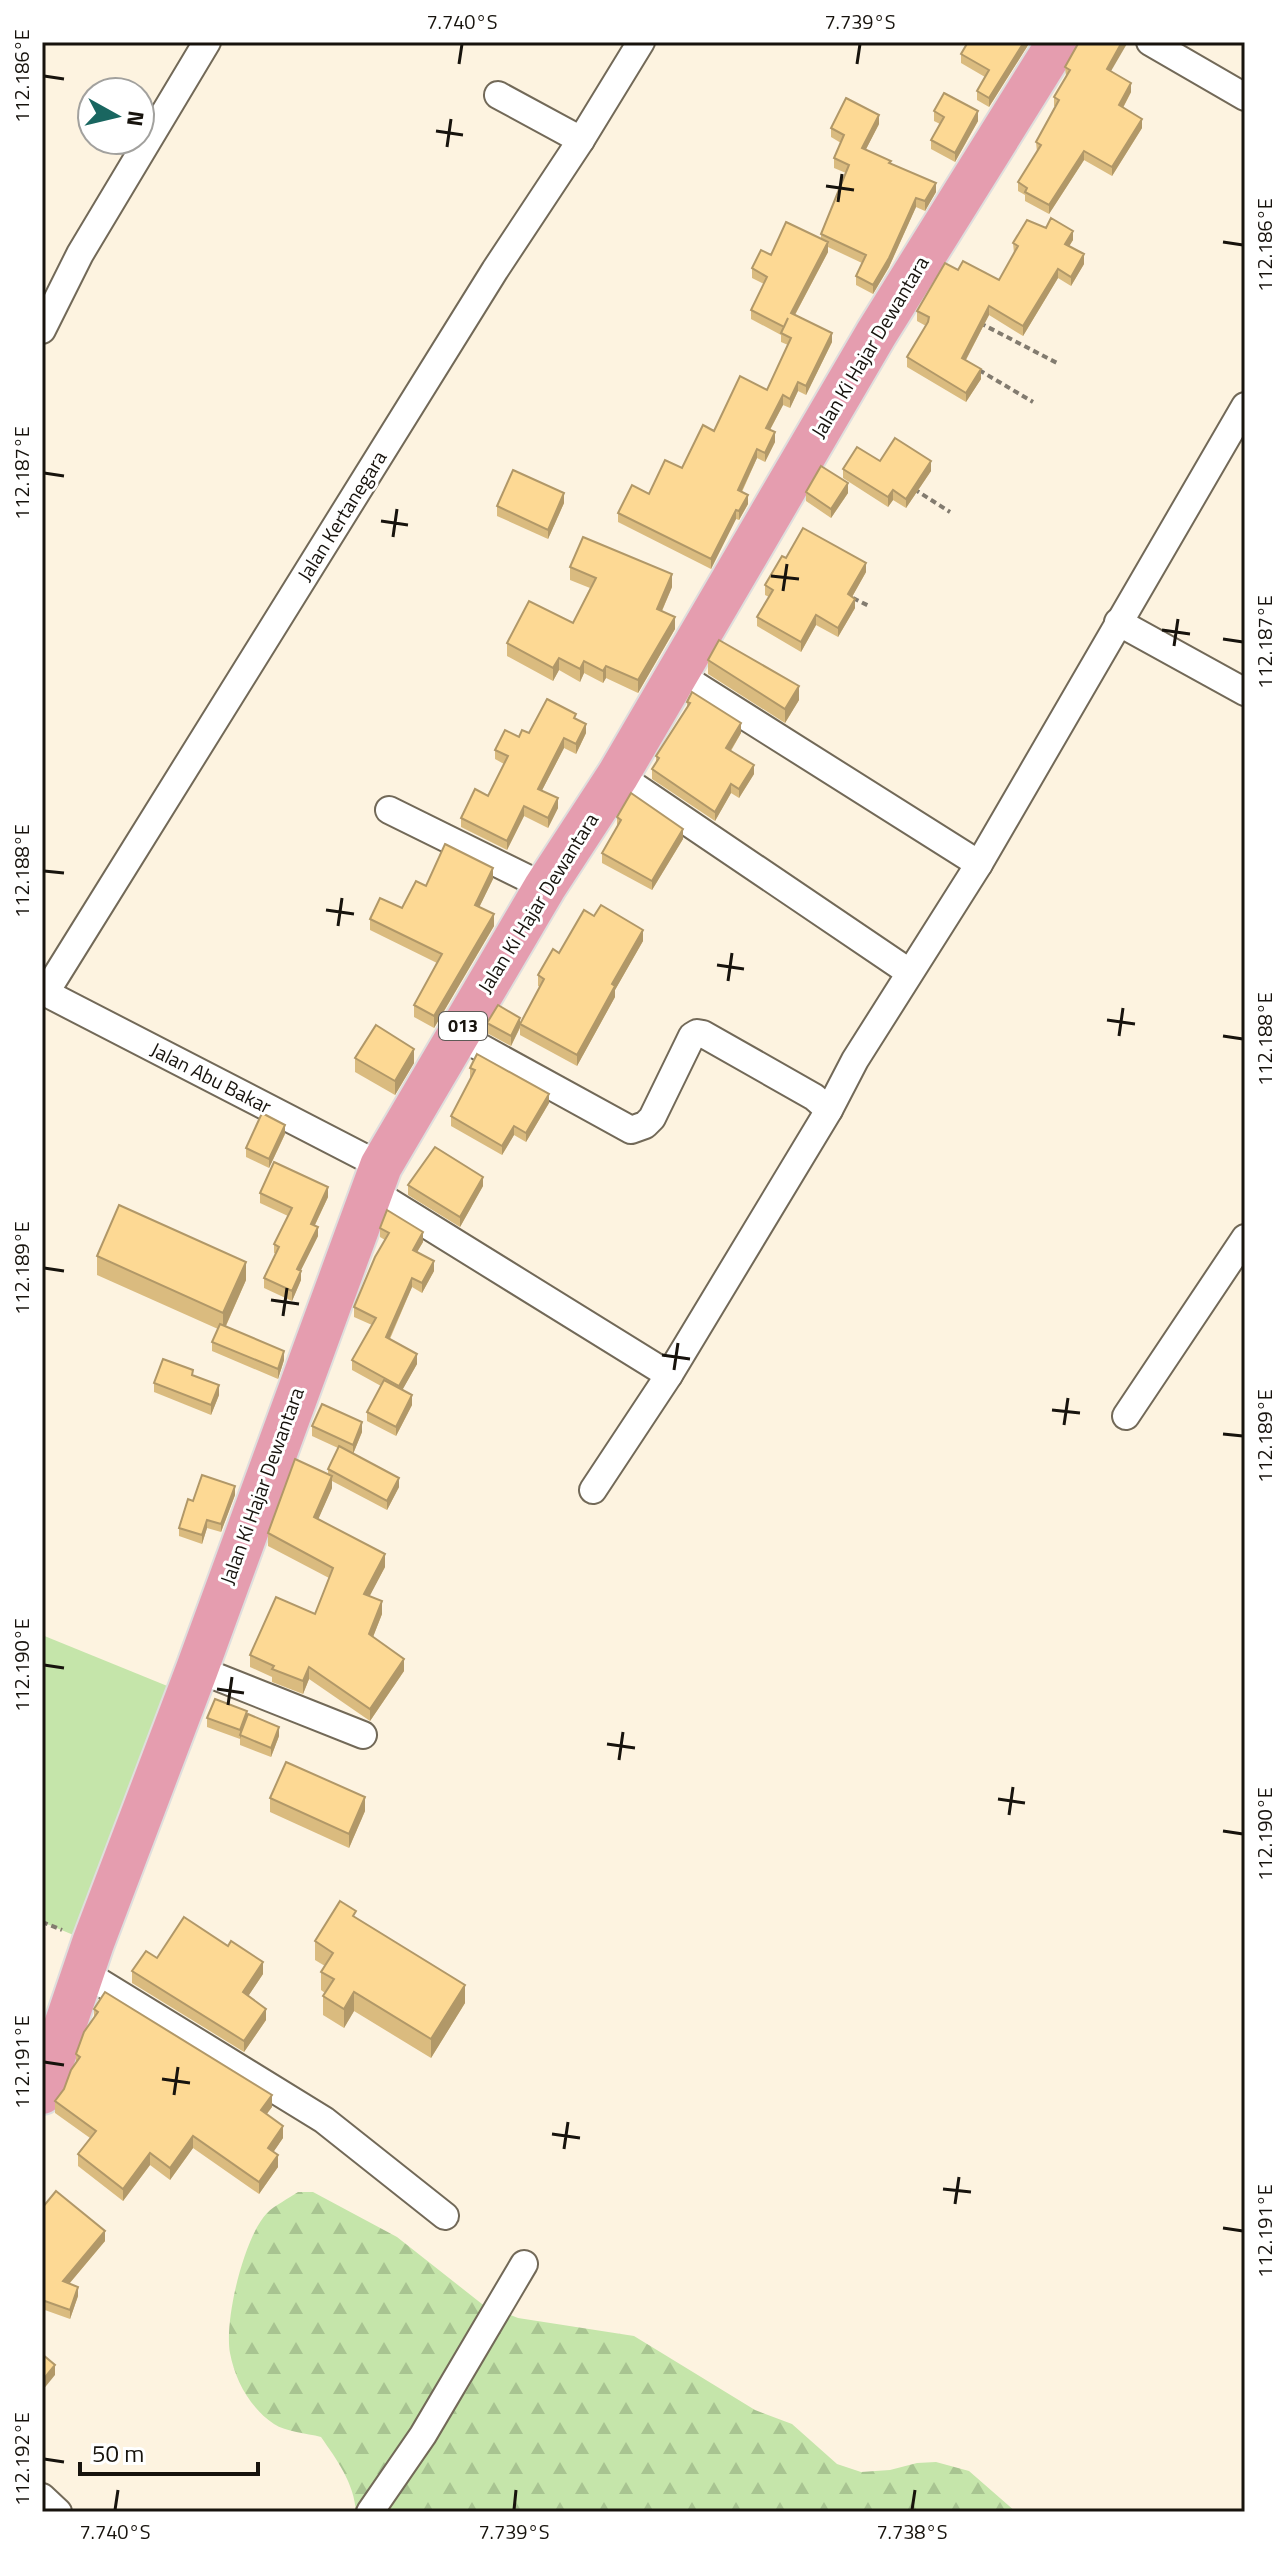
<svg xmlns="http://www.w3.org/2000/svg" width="1287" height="2554" font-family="'Titillium Web',sans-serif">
  <defs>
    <pattern id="forest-firs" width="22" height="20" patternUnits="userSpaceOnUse" patternTransform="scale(2)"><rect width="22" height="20" fill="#c5e5aa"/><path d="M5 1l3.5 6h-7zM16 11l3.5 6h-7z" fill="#a8c491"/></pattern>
  </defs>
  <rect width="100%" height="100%" fill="#fdf3e0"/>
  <polygon fill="#c5e5aa" points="42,1635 187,1694 93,1943 42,1922"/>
  <path fill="url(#forest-firs)" d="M298 2192H313L397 2237 482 2304 518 2318 634 2336 755 2410 792 2424 837 2464 861 2472 890 2470 917 2463 936 2462 969 2471 1016 2512H356C354 2483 337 2460 321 2437 306 2433 286 2432 274 2424 250 2408 235 2380 230 2353 224 2320 244 2237 267 2213 275 2205 288 2199 298 2192Z"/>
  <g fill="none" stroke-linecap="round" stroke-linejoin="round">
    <g stroke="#726958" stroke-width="30">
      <g id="minor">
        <polyline points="1150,42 1245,97"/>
        <polyline points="498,95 581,140"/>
        <polyline points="42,330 80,254 207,42"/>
        <polyline points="1118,622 1245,692"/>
        <polyline points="678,674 979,864"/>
        <polyline points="618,775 909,972"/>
        <polyline points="389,810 545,887"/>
        <polyline points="42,991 381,1166"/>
        <polyline points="46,992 495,270 581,140 641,42"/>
        <polyline points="458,1035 631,1130 645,1125 652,1118 692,1036 697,1033 703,1034 814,1097 829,1110"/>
        <polyline points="372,1191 669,1375"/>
        <polyline points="1126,1416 1245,1238"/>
        <polyline points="593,1490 669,1375 829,1110 855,1060 979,864 1245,406"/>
        <polyline points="197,1669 363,1735"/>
        <polyline points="85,1973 324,2120 445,2216"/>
        <polyline points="42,2497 58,2512"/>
        <polyline points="370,2512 423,2435 524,2264"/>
      </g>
    </g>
    <g stroke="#dfdedd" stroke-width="46">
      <polyline id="primary" points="42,2093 93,1943 197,1669 381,1166 545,887 618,775 876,334 1058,42"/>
    </g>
    <g stroke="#827b6f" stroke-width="4" stroke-dasharray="6 4" stroke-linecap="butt">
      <polyline points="980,323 1059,364"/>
      <polyline points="979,370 1033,402"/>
      <polyline points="914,489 950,512"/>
      <polyline points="853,598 869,606"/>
      <polyline points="42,1922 62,1930"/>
    </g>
    <use href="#minor" stroke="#fff" stroke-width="26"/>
    <use href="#primary" stroke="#e59daf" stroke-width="42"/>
  </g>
  <g fill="#dabb7f">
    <polygon points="968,42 1030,42 989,107 977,100 977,91 985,77 961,63 961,54"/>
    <polygon points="1065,67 1111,71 1131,92 1123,108 1142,128 1112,176 1084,160 1049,214 1025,201 1025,195 1018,191 1018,182 1037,152 1036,142 1055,106 1054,106 1054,97 1066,76"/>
    <polygon points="934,111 978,121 955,162 931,149 931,140 940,124 934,121"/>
    <polygon points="879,124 866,149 936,192 925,211 916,207 889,267 873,294 856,285 856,276 862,263 828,247 828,252 795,315 832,342 806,395 798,391 790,408 783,405 770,430 775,442 765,462 757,458 742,492 748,504 739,520 736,519 711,569 618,522 618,513 649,494 682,468 714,431 767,390 788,345 781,342 781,335 751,319 751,310 764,284 752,278 752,268 771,255 821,239 821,234 846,173 834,168 834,158 841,143 831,137 831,128"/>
    <polygon points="1073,240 1069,246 1084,264 1071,286 1058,278 1023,336 989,315 966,360 981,379 966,402 907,367 907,357 926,326 917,321 917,311 958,270 999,280 1014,253 1013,243"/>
    <polygon points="880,461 931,471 906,508 893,500 888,507 843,478 843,469"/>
    <polygon points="806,492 848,493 831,518 806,501"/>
    <polygon points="564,503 548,539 497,516 497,506"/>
    <polygon points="786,558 866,572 852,597 855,608 838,637 816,625 801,652 757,626 757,617 769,597 765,595 765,585"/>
    <polygon points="570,567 672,587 662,611 675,629 638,693 606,678 603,683 584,673 580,682 559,670 553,681 507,656 507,643 573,623 590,588 570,580"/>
    <polygon points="708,660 799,700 785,723 708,674"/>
    <polygon points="687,702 741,733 731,751 754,774 739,798 731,793 715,821 652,779 652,769 656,763 656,756 687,707"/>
    <polygon points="576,719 586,733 576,754 564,748 542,790 558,808 548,828 524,816 507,850 461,827 461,818 488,796 504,764 495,759 495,750 519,737"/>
    <polygon points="617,817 683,839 652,890 602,863 602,853 617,827"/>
    <polygon points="493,879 479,907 494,926 434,1028 414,1017 414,1005 437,963 370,930 370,919 402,908 426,886"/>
    <polygon points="594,916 643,941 615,990 615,997 577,1066 520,1035 520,1028 511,1046 487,1033 487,1023 520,1023 540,987 538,986 538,975"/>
    <polygon points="355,1058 414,1063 395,1095 355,1072"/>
    <polygon points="470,1068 549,1103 526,1142 514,1135 502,1155 451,1126 451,1116 471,1078 470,1077"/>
    <polygon points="285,1134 269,1168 246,1157 246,1148"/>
    <polygon points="408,1185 483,1186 460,1227 408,1195"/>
    <polygon points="260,1193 328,1197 315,1225 318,1236 301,1270 301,1280 292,1301 264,1288 264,1278 276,1254 274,1253 274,1244 288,1216 260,1203"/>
    <polygon points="380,1228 423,1242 417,1252 434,1271 422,1293 412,1287 390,1339 417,1364 402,1390 412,1405 396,1436 367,1421 367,1412 381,1386 352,1370 352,1360 372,1325 354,1317 354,1307 385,1240 380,1237"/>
    <polygon points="97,1256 246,1280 226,1326 284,1360 278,1379 212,1351 212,1342 218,1329 97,1275"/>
    <polygon points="154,1383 219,1395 211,1415 154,1392"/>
    <polygon points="312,1426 362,1432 353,1454 399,1487 387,1510 332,1481 332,1488 318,1519 385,1567 369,1596 382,1614 373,1637 404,1671 370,1721 309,1679 303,1694 272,1682 272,1677 250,1667 250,1655 315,1614 329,1578 268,1546 268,1533 328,1474 328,1469 338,1448 312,1436"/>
    <polygon points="235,1495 221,1532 207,1528 202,1544 179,1536 179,1528 193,1501"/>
    <polygon points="207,1718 247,1718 279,1736 271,1757 240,1745 240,1738 240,1739 207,1727"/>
    <polygon points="270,1798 365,1811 349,1848 270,1812"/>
    <polygon points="356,1918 465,2003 431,2058 354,2011 344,2028 323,2015 323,1996 325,1993 321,1990 321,1972 325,1966 315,1960 315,1941"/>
    <polygon points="157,1958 263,1974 248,1996 266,2020 244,2052 132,1983 132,1971"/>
    <polygon points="94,2009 272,2107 266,2114 283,2138 273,2152 278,2167 259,2194 193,2148 170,2180 150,2165 123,2201 78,2166 78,2154 90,2138 55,2113 55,2101 64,2089 76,2063 76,2054 94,2018"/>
    <polygon points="42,2208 105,2241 69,2284 78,2296 70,2319 42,2309"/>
  </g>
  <g fill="#b19868">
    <polygon points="1024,42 1030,42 989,107 989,98"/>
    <polygon points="1122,42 1128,42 1107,78 1107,69"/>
    <polygon points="1131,83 1131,92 1119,115 1119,105"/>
    <polygon points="978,111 978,121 955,162 955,153"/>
    <polygon points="879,115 879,124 862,157 862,148"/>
    <polygon points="1142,119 1142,128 1112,176 1112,167"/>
    <polygon points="1084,151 1084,160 1049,214 1049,205"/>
    <polygon points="936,183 936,192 925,211 925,201"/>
    <polygon points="916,198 916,207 889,267 873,294 873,285"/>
    <polygon points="1073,231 1073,240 1065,253 1065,244"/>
    <polygon points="828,242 828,252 791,322 791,313"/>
    <polygon points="1084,254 1084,264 1071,286 1071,277"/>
    <polygon points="1058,269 1058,278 1023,336 1023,326"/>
    <polygon points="989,306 989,315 962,367 962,358"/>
    <polygon points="832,333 832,342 806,395 806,386"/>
    <polygon points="981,369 981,379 966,402 966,393"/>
    <polygon points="798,382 798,391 790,408 790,399"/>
    <polygon points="783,395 783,405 766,437 766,428"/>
    <polygon points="775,432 775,442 765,462 765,453"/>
    <polygon points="757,449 757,458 738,499 738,490"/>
    <polygon points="931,461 931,471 906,508 906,499"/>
    <polygon points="848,483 848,493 831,518 831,509"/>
    <polygon points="893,490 893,500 888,507 888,497"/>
    <polygon points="564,493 564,503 548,539 548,530"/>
    <polygon points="748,495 748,504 739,520 739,511"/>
    <polygon points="736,510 736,519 711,569 711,559"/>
    <polygon points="866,563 866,572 848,604 848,594"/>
    <polygon points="672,574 672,587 657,622 657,609"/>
    <polygon points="855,599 855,608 838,637 838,628"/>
    <polygon points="816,615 816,625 801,652 801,642"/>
    <polygon points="675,617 675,629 638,693 638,680"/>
    <polygon points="559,658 559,670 553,681 553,668"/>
    <polygon points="584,661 584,673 580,682 580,669"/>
    <polygon points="606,666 606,678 603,683 603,671"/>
    <polygon points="799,686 799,700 785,723 785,709"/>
    <polygon points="741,723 741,733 726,758 726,748"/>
    <polygon points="586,724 586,733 576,754 576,744"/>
    <polygon points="564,738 564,748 538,798 538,789"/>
    <polygon points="754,765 754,774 739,798 739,789"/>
    <polygon points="731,784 731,793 715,821 715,812"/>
    <polygon points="558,798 558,808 548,828 548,818"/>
    <polygon points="524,806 524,816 507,850 507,841"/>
    <polygon points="683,829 683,839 652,890 652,881"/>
    <polygon points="493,868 493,879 475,916 475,905"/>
    <polygon points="494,914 494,926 434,1028 434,1016"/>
    <polygon points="643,930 643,941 615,990 615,997 577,1066 577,1055 612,984"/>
    <polygon points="520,1018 520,1027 511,1046 511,1036"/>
    <polygon points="414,1049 414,1063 395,1095 395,1081"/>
    <polygon points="549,1094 549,1103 526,1142 526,1133"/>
    <polygon points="285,1125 285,1134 269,1168 269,1159"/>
    <polygon points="514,1126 514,1135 502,1155 502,1146"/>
    <polygon points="483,1177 483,1186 460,1227 460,1217"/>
    <polygon points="328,1187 328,1197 311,1233 311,1224"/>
    <polygon points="318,1227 318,1236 297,1278 297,1269"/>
    <polygon points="423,1232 423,1242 413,1259 413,1250"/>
    <polygon points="434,1261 434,1271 422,1293 422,1283"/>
    <polygon points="246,1262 246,1280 223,1332 223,1313"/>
    <polygon points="301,1271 301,1280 292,1301 292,1291"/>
    <polygon points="412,1278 412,1287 386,1346 386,1337"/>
    <polygon points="284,1351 284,1360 278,1379 278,1369"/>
    <polygon points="417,1354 417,1364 399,1396 399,1386"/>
    <polygon points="219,1385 219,1395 211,1415 211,1405"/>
    <polygon points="412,1395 412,1405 396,1436 396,1427"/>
    <polygon points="362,1422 362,1432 353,1454 353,1445"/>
    <polygon points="332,1476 332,1488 314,1529 314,1517"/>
    <polygon points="399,1478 399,1487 387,1510 387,1501"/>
    <polygon points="235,1486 235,1495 221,1532 221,1524"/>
    <polygon points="207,1520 207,1528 202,1544 202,1535"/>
    <polygon points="385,1554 385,1567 364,1607 364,1594"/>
    <polygon points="382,1601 382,1614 369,1647 369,1634"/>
    <polygon points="404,1659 404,1671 370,1721 370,1709"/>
    <polygon points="309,1667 309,1679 303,1694 303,1681"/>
    <polygon points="247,1711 247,1720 240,1739 240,1730"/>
    <polygon points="279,1727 279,1736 271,1757 271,1748"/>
    <polygon points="365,1797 365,1811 349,1848 349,1834"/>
    <polygon points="263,1962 263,1974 243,2004 243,1992"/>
    <polygon points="465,1985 465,2003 431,2058 431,2039"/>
    <polygon points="354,1992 354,2011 344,2028 344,2009"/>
    <polygon points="266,2009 266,2020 244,2052 244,2041"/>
    <polygon points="272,2095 272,2107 261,2122 261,2110"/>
    <polygon points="283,2126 283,2138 268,2160 268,2148"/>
    <polygon points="193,2136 193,2148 170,2180 170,2168"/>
    <polygon points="150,2153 150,2165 123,2201 123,2189"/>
    <polygon points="278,2155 278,2167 259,2194 259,2182"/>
    <polygon points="105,2231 105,2241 63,2291 63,2281"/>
    <polygon points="78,2287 78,2296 70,2319 70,2310"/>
    <polygon points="55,2365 55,2375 42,2391 42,2381"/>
  </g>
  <g fill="#fdd994" stroke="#b19868" stroke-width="2">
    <polygon points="968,42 1024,42 989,98 977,91 989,70 961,54"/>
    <polygon points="1079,42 1122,42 1107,69 1131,83 1119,105 1142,119 1112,167 1084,151 1049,205 1025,192 1027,188 1018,182 1041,145 1036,142 1059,100 1054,97 1070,70 1065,67"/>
    <polygon points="944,93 978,111 955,153 931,140 944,117 934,111"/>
    <polygon points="846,98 879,115 862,148 891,161 889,163 936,183 925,201 916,198 889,258 873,285 856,276 866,255 821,234 849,165 834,158 844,135 831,128"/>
    <polygon points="1051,218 1073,231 1065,244 1084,254 1071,277 1058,269 1023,326 989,306 962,358 981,369 966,393 907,357 928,322 929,317 917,311 945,263 958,270 963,261 999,280 1018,246 1013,243 1027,220 1046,228"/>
    <polygon points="786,222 828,242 791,313 832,333 806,386 798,382 790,399 783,395 766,428 775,432 765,453 757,449 738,490 748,495 739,511 736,510 711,559 618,513 632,485 649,494 665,460 682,468 703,425 714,431 740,376 767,390 791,338 781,333 788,318 784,327 751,310 767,277 752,268 761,250 771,255"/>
    <polygon points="895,438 931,461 906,499 893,490 888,497 843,469 857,447 880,461"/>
    <polygon points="821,466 848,483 831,509 806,492"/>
    <polygon points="513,470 564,493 548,530 497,506"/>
    <polygon points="803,528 866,563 848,594 855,599 838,628 816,615 801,642 757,617 773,590 765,585 782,556 786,558"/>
    <polygon points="583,537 672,574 657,609 675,617 638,680 606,666 603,671 584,661 580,669 559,658 553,668 507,643 529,601 573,623 596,578 570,567"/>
    <polygon points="719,640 799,686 785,709 708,660"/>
    <polygon points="692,692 741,723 726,748 754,765 739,789 731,784 715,812 652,769 659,758 656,756 690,703 687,702"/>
    <polygon points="547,699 576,714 574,718 586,724 576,744 564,738 538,789 558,798 548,818 524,806 507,841 461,818 475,789 488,796 508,756 495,750 505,730 519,737 522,730 529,733"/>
    <polygon points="631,793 683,829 652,881 602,853 621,820 617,817"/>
    <polygon points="445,844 493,868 475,905 494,914 434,1016 414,1005 442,954 370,919 380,898 402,908 416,881 426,886"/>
    <polygon points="601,905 643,930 612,984 615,986 577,1055 520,1024 544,979 538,975 553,949 559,953 584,910 594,916"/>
    <polygon points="498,1005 520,1018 511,1036 487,1023"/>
    <polygon points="376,1025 414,1049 395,1081 355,1058"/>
    <polygon points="477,1054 549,1094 526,1133 514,1126 502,1146 451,1116 475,1070 470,1068"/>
    <polygon points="262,1113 285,1125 269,1159 246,1148"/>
    <polygon points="435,1147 483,1177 460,1217 408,1185"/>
    <polygon points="274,1162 328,1187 311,1224 318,1227 297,1269 301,1271 292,1291 264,1278 279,1247 274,1244 292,1208 260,1193"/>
    <polygon points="119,1205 246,1262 223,1313 97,1256"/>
    <polygon points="387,1210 423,1232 413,1250 434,1261 422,1283 412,1278 386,1337 417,1354 399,1386 352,1360 376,1318 354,1307 375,1257 389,1233 380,1228"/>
    <polygon points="220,1324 284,1351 278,1369 212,1342"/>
    <polygon points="163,1359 193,1370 192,1375 219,1385 211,1405 154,1383"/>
    <polygon points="384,1380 412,1395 396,1427 367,1412"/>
    <polygon points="322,1404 362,1422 353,1445 312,1426"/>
    <polygon points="339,1446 399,1478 387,1501 328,1469"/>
    <polygon points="295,1459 332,1476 314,1517 385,1554 364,1594 382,1601 369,1634 404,1659 370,1709 309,1667 303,1681 272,1669 274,1666 250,1655 276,1597 315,1614 333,1568 268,1533"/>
    <polygon points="202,1475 235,1486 221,1524 207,1520 202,1535 179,1528 188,1499 193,1501"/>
    <polygon points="215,1699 247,1711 240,1730 207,1718"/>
    <polygon points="248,1714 279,1727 271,1748 240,1735"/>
    <polygon points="286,1762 365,1797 349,1834 270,1798"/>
    <polygon points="340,1901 356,1911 353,1916 465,1985 431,2039 354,1992 344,2009 323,1996 334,1979 321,1972 333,1953 315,1941"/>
    <polygon points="184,1917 228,1946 231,1941 263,1962 243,1992 266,2009 244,2041 132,1971 146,1951 157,1958"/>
    <polygon points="105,1992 272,2095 261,2110 283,2126 268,2148 278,2155 259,2182 193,2136 170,2168 150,2153 123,2189 78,2154 96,2131 55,2101 64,2089 71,2070 80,2057 76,2054 84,2032 98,2012 94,2009"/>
    <polygon points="56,2191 105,2231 63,2281 78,2287 70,2310 42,2300 42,2208"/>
    <polygon points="42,2354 55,2365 42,2381"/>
  </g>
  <path fill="none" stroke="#17130d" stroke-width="3" d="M459 64 462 44M857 64 860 44M44 76 64 79M436 131 463 135M447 147 451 119M826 186 854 190M838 202 842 174M1223 242 1243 245M44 473 64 476M381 521 408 525M393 537 397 509M771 576 799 579M783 591 787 564M1162 630 1190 634M1223 639 1243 642M1174 646 1178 619M44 871 64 873M326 910 354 914M338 926 342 898M717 965 744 969M728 981 732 953M1107 1020 1135 1024M1119 1036 1123 1008M1223 1036 1243 1039M44 1268 64 1271M271 1300 299 1304M283 1316 287 1288M662 1355 690 1359M674 1370 678 1343M1052 1410 1080 1413M1064 1425 1068 1398M1223 1434 1243 1436M44 1665 64 1668M217 1689 244 1693M228 1705 232 1677M607 1744 635 1748M619 1760 623 1732M998 1799 1025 1803M1009 1815 1013 1787M1223 1831 1243 1834M44 2062 64 2065M162 2079 190 2083M174 2095 178 2067M552 2134 580 2138M564 2149 568 2122M943 2189 971 2192M955 2204 959 2177M1223 2228 1243 2231M44 2459 64 2462M115 2510 118 2490M514 2510 516 2490M912 2510 915 2490"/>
  <g text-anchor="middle" stroke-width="6" stroke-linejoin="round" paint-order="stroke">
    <rect fill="#fff" stroke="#5d5a56" stroke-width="2" x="439" y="1012" width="48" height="28" rx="6"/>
    <g font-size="18" font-weight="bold" fill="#17130d">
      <text x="463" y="1032">013</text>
    </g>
    <g font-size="20" fill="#17130d" stroke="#fff">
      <text transform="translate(870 347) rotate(-59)" y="7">Jalan Ki Hajar Dewantara</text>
      <text transform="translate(342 516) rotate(-58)" y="7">Jalan Kertanegara</text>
      <text transform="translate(538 903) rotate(-58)" y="7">Jalan Ki Hajar Dewantara</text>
      <text transform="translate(211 1078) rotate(27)" y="7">Jalan Abu Bakar</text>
      <text transform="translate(262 1486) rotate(-70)" y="7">Jalan Ki Hajar Dewantara</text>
    </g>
  </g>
  <rect width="1287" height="2554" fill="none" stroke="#ffffff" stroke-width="88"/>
  <g transform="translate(116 116) rotate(98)"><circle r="38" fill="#ffffff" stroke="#a2a19e" stroke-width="2"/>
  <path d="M0-6L14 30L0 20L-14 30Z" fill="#196660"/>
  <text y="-12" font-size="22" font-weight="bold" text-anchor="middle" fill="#17130d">N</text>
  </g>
  <path d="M80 2462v12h178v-12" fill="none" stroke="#17130d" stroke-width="4"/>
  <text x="92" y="2462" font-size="24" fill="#17130d" stroke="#ffffff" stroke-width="6" paint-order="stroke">50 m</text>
  <rect x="44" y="44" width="1199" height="2466" fill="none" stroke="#17130d" stroke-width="3"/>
  <g font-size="20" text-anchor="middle" fill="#17130d">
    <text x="462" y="29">7.740°S</text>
    <text x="860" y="29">7.739°S</text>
    <text transform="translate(22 76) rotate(-90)" y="7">112.186°E</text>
    <text transform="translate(1265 245) rotate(-90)" y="7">112.186°E</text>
    <text transform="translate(22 473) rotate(-90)" y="7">112.187°E</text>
    <text transform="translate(1265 642) rotate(-90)" y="7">112.187°E</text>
    <text transform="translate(22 871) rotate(-90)" y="7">112.188°E</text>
    <text transform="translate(1265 1039) rotate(-90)" y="7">112.188°E</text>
    <text transform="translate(22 1268) rotate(-90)" y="7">112.189°E</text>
    <text transform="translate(1265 1436) rotate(-90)" y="7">112.189°E</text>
    <text transform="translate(22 1665) rotate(-90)" y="7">112.190°E</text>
    <text transform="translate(1265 1834) rotate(-90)" y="7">112.190°E</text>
    <text transform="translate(22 2062) rotate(-90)" y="7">112.191°E</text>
    <text transform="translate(1265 2231) rotate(-90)" y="7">112.191°E</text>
    <text transform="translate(22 2459) rotate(-90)" y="7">112.192°E</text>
    <text x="115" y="2539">7.740°S</text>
    <text x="514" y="2539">7.739°S</text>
    <text x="912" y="2539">7.738°S</text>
  </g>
</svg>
